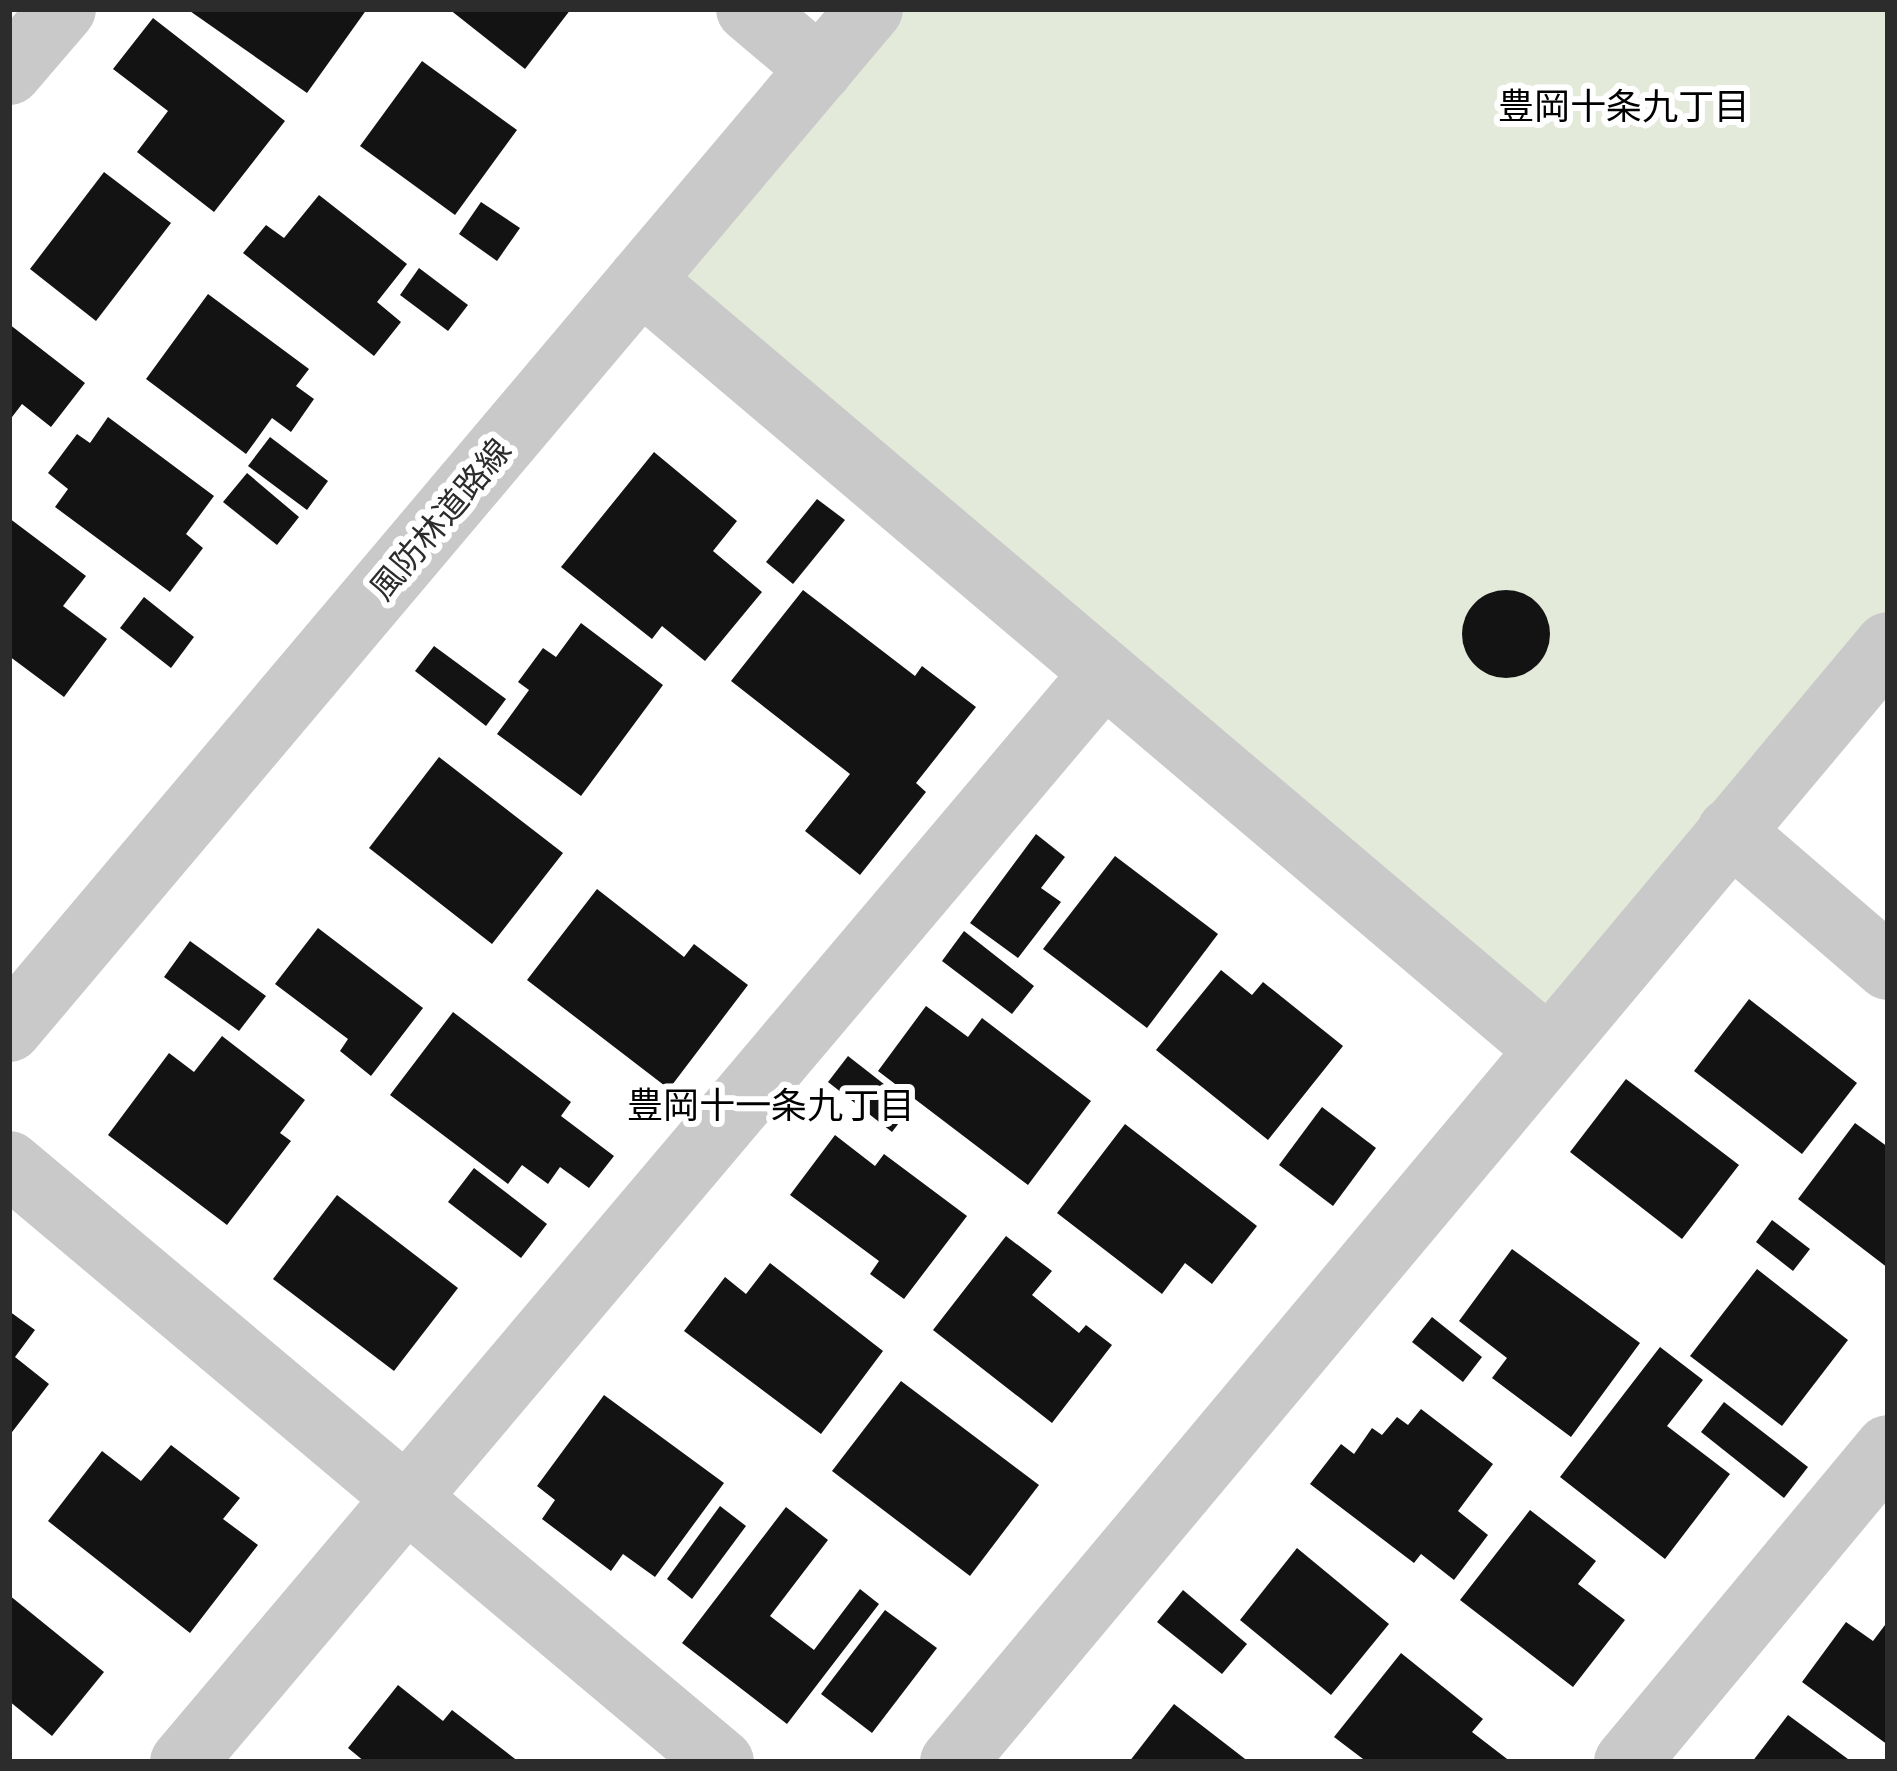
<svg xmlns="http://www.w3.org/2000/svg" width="1897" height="1771" font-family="'Alegreya Sans','Noto Sans JP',sans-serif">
  <rect width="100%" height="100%" fill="#fff"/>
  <polygon fill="#e4ead9" points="870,9 1888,9 1888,645 1546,1047 641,280"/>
  <g fill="#131313">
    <polygon points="187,9 367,9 307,93"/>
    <polygon points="449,9 571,9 525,69"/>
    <polygon points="153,18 285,121 214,212 137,152 168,111 113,69"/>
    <polygon points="422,61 517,130 455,215 360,146"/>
    <polygon points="104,172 171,223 96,321 30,269"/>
    <polygon points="319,195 407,264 377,302 401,322 374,356 243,253 266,225 284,238"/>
    <polygon points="481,202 520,228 497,261 459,234"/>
    <polygon points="419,268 468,305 448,331 400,295"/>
    <polygon points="208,294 309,369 296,386 314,399 291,432 272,418 246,454 146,379"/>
    <polygon points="9,324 85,383 51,427 22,404 9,421"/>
    <polygon points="108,417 214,496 186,534 203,548 170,592 55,507 68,489 48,473 77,434 90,443"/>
    <polygon points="270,437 328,481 307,510 248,466"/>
    <polygon points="654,452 737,521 713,551 762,592 705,661 662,626 652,639 561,567"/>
    <polygon points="247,473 299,517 277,545 223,502"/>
    <polygon points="817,499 845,520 793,584 766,562"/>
    <polygon points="9,518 86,576 63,606 107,639 64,697 9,656"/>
    <polygon points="803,590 915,676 922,666 976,707 916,783 926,792 860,875 805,831 850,774 731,681"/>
    <circle cx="1506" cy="634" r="44"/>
    <polygon points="144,597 194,637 171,668 120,628"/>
    <polygon points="581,623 663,685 581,796 497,734 529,690 518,682 543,648 556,657"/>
    <polygon points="434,646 506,699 486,726 415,671"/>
    <polygon points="439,757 563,853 492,944 369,848"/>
    <polygon points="1036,834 1065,857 1041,888 1061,902 1018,958 970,923"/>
    <polygon points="1115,856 1218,934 1147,1028 1043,949"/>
    <polygon points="597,889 684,957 694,944 748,985 669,1089 527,980"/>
    <polygon points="318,928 423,1008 371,1076 340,1051 348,1039 275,984"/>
    <polygon points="964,931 1034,986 1012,1014 942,961"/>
    <polygon points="190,941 266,996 239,1031 164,977"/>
    <polygon points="1221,970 1252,995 1263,982 1343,1046 1268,1140 1156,1050"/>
    <polygon points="1749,999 1857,1083 1802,1154 1694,1071"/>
    <polygon points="926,1006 968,1037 982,1018 1091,1101 1028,1185 878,1071"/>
    <polygon points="453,1012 571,1102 561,1116 614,1156 589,1188 560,1167 548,1184 522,1165 508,1184 390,1095"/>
    <polygon points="222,1036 305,1100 280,1133 291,1141 227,1225 108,1135 169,1053 194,1072"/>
    <polygon points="848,1056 912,1106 892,1132 828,1082"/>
    <polygon points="1626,1079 1739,1165 1682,1239 1570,1152"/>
    <polygon points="1322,1107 1376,1148 1333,1206 1279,1165"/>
    <polygon points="1855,1123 1888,1147 1888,1268 1798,1199"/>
    <polygon points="1125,1124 1257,1226 1212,1284 1185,1263 1162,1294 1057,1213"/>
    <polygon points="835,1135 875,1166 884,1154 967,1216 904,1299 870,1274 879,1261 790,1195"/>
    <polygon points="474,1168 547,1224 521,1258 448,1202"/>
    <polygon points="337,1195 458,1288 394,1371 273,1279"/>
    <polygon points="1772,1220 1810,1249 1793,1271 1756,1242"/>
    <polygon points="1006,1236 1052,1271 1032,1295 1079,1333 1086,1325 1112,1345 1052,1423 933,1330"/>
    <polygon points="1512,1249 1640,1343 1571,1437 1492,1378 1507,1358 1459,1321"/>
    <polygon points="770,1263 883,1351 821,1434 684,1331 725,1277 746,1294"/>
    <polygon points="1757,1269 1848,1340 1782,1426 1690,1356"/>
    <polygon points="9,1311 35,1330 15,1357 49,1384 9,1436"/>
    <polygon points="1432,1317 1482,1357 1463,1382 1412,1342"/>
    <polygon points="1660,1347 1703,1380 1667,1426 1730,1474 1665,1559 1560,1477"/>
    <polygon points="901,1381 1039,1485 970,1576 832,1471"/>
    <polygon points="604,1395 724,1483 655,1577 623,1554 611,1571 542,1519 555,1500 537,1486"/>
    <polygon points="1724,1402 1808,1467 1784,1498 1701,1432"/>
    <polygon points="1421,1409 1493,1464 1458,1511 1488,1535 1454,1580 1421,1554 1414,1563 1310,1484 1341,1444 1354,1454 1372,1428 1382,1435 1397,1417 1408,1425"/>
    <polygon points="171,1445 240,1498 223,1519 258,1545 190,1633 48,1521 102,1451 141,1481"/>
    <polygon points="720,1506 746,1526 692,1599 667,1579"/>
    <polygon points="786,1507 828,1540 770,1616 814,1650 860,1589 879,1604 787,1724 682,1643"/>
    <polygon points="1530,1510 1596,1561 1578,1584 1625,1620 1573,1687 1460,1600"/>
    <polygon points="1297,1548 1389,1624 1331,1695 1240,1620"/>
    <polygon points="1183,1590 1247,1644 1222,1674 1157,1622"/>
    <polygon points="9,1595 104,1672 52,1736 9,1701"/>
    <polygon points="885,1610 937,1648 872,1733 821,1694"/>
    <polygon points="1888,1621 1888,1745 1802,1682 1846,1622 1873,1641"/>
    <polygon points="1401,1653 1483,1719 1472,1732 1511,1762 1367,1762 1334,1737"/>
    <polygon points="398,1685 443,1721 452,1710 519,1762 365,1762 348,1748"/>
    <polygon points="1174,1704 1249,1762 1129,1762"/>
    <polygon points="1788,1715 1852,1762 1752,1762"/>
  </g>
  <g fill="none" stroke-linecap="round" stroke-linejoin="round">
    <g stroke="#c9c9c9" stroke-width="66">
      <polyline points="749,9 820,69"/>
      <polyline points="9,72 63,9"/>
      <polyline points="641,280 1546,1047"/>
      <polyline points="1730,831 1888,967"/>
      <polyline points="9,1029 870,9"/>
      <polyline points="9,1164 721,1762"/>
      <polyline points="183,1762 1104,673"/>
      <polyline points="953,1762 1888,645"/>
      <polyline points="1627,1762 1888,1448"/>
    </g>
  </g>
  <g text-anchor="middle" stroke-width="12" stroke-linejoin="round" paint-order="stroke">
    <g font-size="33" fill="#2c2c2c" stroke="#fff">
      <text transform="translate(440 519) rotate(-50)" y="12">風防林道路線</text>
    </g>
    <g font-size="36" fill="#000" stroke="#fff">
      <text x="1624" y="119">豊岡十条九丁目</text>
      <text x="771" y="1118">豊岡十一条九丁目</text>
    </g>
  </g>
  <rect width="1897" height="1771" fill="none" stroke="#2c2c2c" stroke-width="24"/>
</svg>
